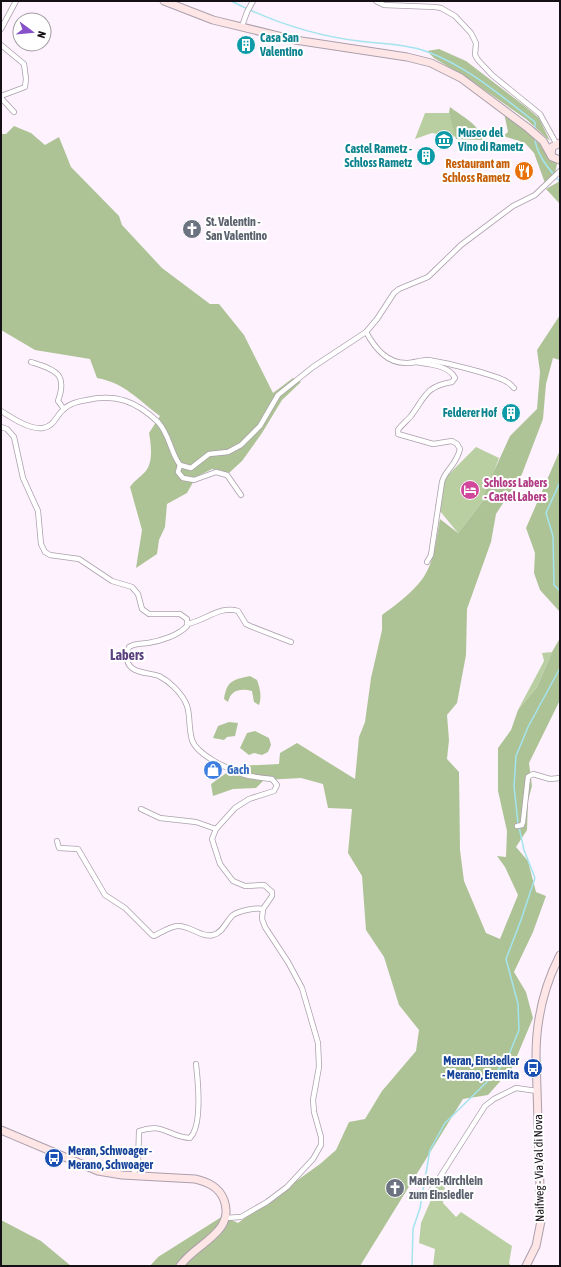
<svg xmlns="http://www.w3.org/2000/svg" width="561" height="1267" font-family="'Asap Condensed',sans-serif">
  <rect width="100%" height="100%" fill="#fdf2fe"/>
  <g fill="#b9cea1">
    <polygon points="425,113 449,113 457,137 432,133 415,139"/>
    <polygon points="476,447 499,458 482,502 458,533 435,505 442,491 445,478"/>
    <polygon points="552,652 537,687 518,710 544,661 542,653"/>
    <polygon points="445,1184 443,1203 456,1217 461,1212 512,1246 509,1263 511,1266 433,1266 435,1249 419,1243 421,1223 437,1186"/>
  </g>
  <g fill="#aec395">
    <polygon points="439,49 466,61 526,107 539,118 550,141 526,119 470,80 434,58 427,51"/>
    <path d="M450 107C460 115 482 126 482 140L456 139 449 113Z"/>
    <polygon points="504,113 543,145 557,164 555,173 545,183 534,153 525,143 503,136 508,132"/>
    <path d="M14 126 31 133 45 145 59 137 71 167 119 216 122 225 162 268 210 304H219L244 335 273 393 293 378 301 382 282 400 262 433 242 461 229 473 212 469 196 477 187 493 167 504 165 527 159 540 157 554 136 568 142 530 130 487C134 481 139 478 144 473 154 464 151 444 149 433L160 416C138 400 125 383 97 378L90 359 35 350 1 330V134H6Z"/>
    <polygon points="560,181 560,204 546,189"/>
    <path d="M560 315V360L553 358 546 384 543 419 522 474 496 514 491 542 467 609 466 655 457 703 447 715 449 740 447 759 459 772 460 850 464 881 486 933 500 939 518 895 505 867 497 856 506 857 507 831 498 791V748L511 730 518 710 537 687 552 652 560 638V700L529 763 532 786 528 801 527 830 516 847 528 861 536 892 546 896 533 932 514 972 526 992 533 1018 512 1068 488 1095 463 1099 360 1266H150L158 1257 223 1216 238 1223 320 1164 336 1150 349 1122 365 1119 382 1091 416 1051 419 1030 399 1005 384 957 366 930 362 876 348 853 352 809 328 808 323 784 301 778 264 780 256 788 233 789 213 796 211 784 236 766 279 764 280 753 297 743 355 779 359 737 365 722 371 678 382 630V615C396 605 413 592 423 578 435 561 436 538 440 519L458 533 482 502 488 484 510 436 537 409 540 372 537 350Z"/>
    <polygon points="560,450 560,612 540,590 534,573 535,553 526,528"/>
    <path d="M250 676 257 680C260 688 262 697 259 705L254 702 252 691C240 688 231 690 228 702L224 699C227 680 233 680 250 676Z"/>
    <polygon points="229,722 238,723 235,736 227,737 224,740 213,738 218,726"/>
    <polygon points="255,731 269,738 271,745 268,752 262,755 254,753 249,755 240,748 247,733"/>
    <polygon points="1,1220 41,1241 71,1266 1,1266"/>
  </g>
  <g fill="none" stroke-linecap="round" stroke-linejoin="round">
    <g stroke="#a4e4ee" stroke-width="1.5">
      <path d="M231 1C271 21 315 36 359 41 381 44 407 44 428 52 468 67 501 96 535 122V130"/>
      <path d="M535 137C535 154 550 170 560 182"/>
      <polyline points="560,482 546,513 553,536 554,585 560,591"/>
      <polyline points="518,824 514,786 516,756 528,727 560,668"/>
      <polyline points="412,1266 413,1229 420,1208 430,1150 445,1123 495,1074 508,1057 519,1030 518,1004 506,959 521,920 535,878 524,850 519,827"/>
    </g>
    <g stroke="#ab9fac" stroke-width="6">
      <g id="street">
        <polyline points="376,1 384,5 435,7 441,8 455,16 471,33 476,43 475,55 478,60 492,75 540,114 556,143"/>
        <polyline points="242,26 247,12 253,1"/>
        <polyline points="1,29 16,1"/>
        <polyline points="1,45 24,64 26,79 25,87 1,96"/>
        <polyline points="1,98 14,112"/>
        <path d="M366 332C375 348 387 364 408 363 414 363 421 360 427 360 440 361 497 375 507 382 510 383 512 386 514 388"/>
        <path d="M31 362C55 370 68 373 58 401L64 409"/>
        <path d="M415 362C428 364 449 365 455 378L452 382C426 386 425 397 411 416 407 421 402 424 398 430V434L433 444 452 441 457 444 460 449C456 466 445 470 442 482L431 555 427 562"/>
        <path d="M1 411C12 418 30 430 43 428 55 426 56 415 65 408 71 403 80 401 87 400 116 393 137 402 158 422 170 435 170 452 180 465L191 468 209 454 228 452 241 445 260 426 278 395 313 367 366 332 377 319 394 293 399 289 428 277 461 245 513 206 535 195 560 171"/>
        <path d="M1 427 7 429 14 437 23 478 38 511 41 544 45 552 50 555 79 559 112 581 132 587 138 594 142 609 149 614H180L187 619V626C179 635 161 641 148 643 142 644 135 643 129 647 127 651 126 654 127 659 129 674 148 672 159 676 165 679 170 683 174 687 195 708 186 717 192 740 197 755 228 769 242 774 252 777 262 778 272 779L277 785 274 791 249 799 235 808 216 829 212 839 220 864 233 881 245 886 264 885 272 892V896L263 909C256 907 239 911 233 915 226 921 223 933 213 935 201 938 190 925 177 926 169 927 162 932 154 936L152 935 125 908 105 895 78 849 59 848 57 841"/>
        <polyline points="180,465 178,472 183,478 194,480 216,472 227,475 241,495"/>
        <path d="M187 624C205 621 220 605 238 611L246 624 250 626 291 642"/>
        <polyline points="141,809 160,818 196,822 216,829"/>
        <polyline points="517,826 522,825 523,822 528,777 533,774 550,779 560,778"/>
        <path d="M132 1176 138 1165 139 1131C164 1122 168 1137 190 1138 203 1125 198 1081 196 1064"/>
        <polyline points="429,1194 485,1106 494,1099 516,1088 537,1091"/>
        <polyline points="225,1218 241,1217 267,1202 287,1187 313,1159 321,1145 321,1137 314,1112 313,1100 319,1067 318,1043 302,988 288,962 265,927 262,919 263,909"/>
      </g>
    </g>
    <g stroke="#ab9fac" stroke-width="9">
      <g id="secondary">
        <polyline points="164,1 213,20 295,40 407,57 431,63 461,78 528,128 543,141 552,157 560,160"/>
        <polyline points="551,155 552,147 560,143"/>
        <path d="M1 1130 98 1171 122 1175 195 1179C208 1182 219 1187 224 1200 236 1233 194 1244 180 1266"/>
        <path d="M526 1266 536 1246 541 1221 536 1056C536 1021 544 986 560 955"/>
      </g>
    </g>
    <use href="#street" stroke="#fff" stroke-width="4.5"/>
    <use href="#secondary" stroke="#fee6e6" stroke-width="7"/>
  </g>
  <defs>
    <g id="building-disc" transform="scale(1)"><circle r="9.5" fill="#0f9aa8" stroke="#fff"/><path d="M-4-6H4V6H1V3H-1V6H-4ZM-2.5-4.3h1.7v1.8h-1.7ZM.8-4.3h1.7v1.8H.8ZM-2.5-1h1.7V.8h-1.7ZM.8-1h1.7V.8H.8Z" fill="#fff"/></g>
    <g id="museum-disc" transform="scale(1)"><circle r="9.5" fill="#0f9aa8" stroke="#fff"/><path d="M0-6L6-3V-2H-6V-3ZM-5-1h2V3h-2ZM-1-1h2V3h-2ZM3-1h2V3H3ZM-6 4H6V6H-6Z" fill="#fff"/></g>
    <g id="restaurant-disc" transform="scale(1)"><circle r="9.5" fill="#e8710a" stroke="#fff"/><path d="M-5-6h1v4h1v-4h1v4h1v-4h1v5L-1.5 .5V6h-2V.5L-5-1ZM5-6V6H3V1.5H1.5Q1.5-4 5-6Z" fill="#fff"/></g>
    <g id="church-disc" transform="scale(1)"><circle r="9.5" fill="#6b7280" stroke="#fff"/><path d="M-1.2-6h2.4v3.5h3.3v2.4h-3.3V6h-2.4V-.1h-3.3v-2.4h3.3Z" fill="#fff"/></g>
    <g id="hotel-disc" transform="scale(1)"><circle r="9.5" fill="#d1479c" stroke="#fff"/><path d="M-6-4.5h1.5V1H6V5H4.5V3h-9V5H-6ZM-4 0a1.8 1.8 0 1 1 3.6 0ZM.5 0V-2.5h3Q6-2.5 6 0Z" fill="#fff"/></g>
    <g id="shop-disc" transform="scale(1)"><circle r="9.5" fill="#3f7fe0" stroke="#fff"/><path d="M-5-2.5h2.3a2.7 3.5 0 0 1 5.4 0H5L5.5 6h-11ZM-1.5-2.5h3a1.5 2.3 0 0 0-3 0Z" fill="#fff"/></g>
    <g id="bus-disc" transform="scale(1)"><circle r="9.5" fill="#1a4fb4" stroke="#fff"/><path d="M-5-6H5V4H4V6H2V4H-2V6H-4V4H-5ZM-3.5-4V0h7V-4ZM-3.5 1.2v1.5H-2V1.2ZM2 1.2v1.5H3.5V1.2Z" fill="#fff"/></g>
  </defs>
  <g fill-rule="evenodd">
    <use href="#building-disc" x="246" y="45"/>
    <use href="#museum-disc" x="444" y="140"/>
    <use href="#building-disc" x="426" y="156"/>
    <use href="#restaurant-disc" x="524" y="171"/>
    <use href="#church-disc" x="192" y="229"/>
    <use href="#building-disc" x="511" y="413"/>
    <use href="#hotel-disc" x="470" y="490"/>
    <use href="#shop-disc" x="213" y="770"/>
    <use href="#bus-disc" x="533" y="1068"/>
    <use href="#bus-disc" x="54" y="1158"/>
    <use href="#church-disc" x="395" y="1188"/>
  </g>
  <g text-anchor="middle" stroke-width="4" stroke-linejoin="round" paint-order="stroke">
    <g font-size="12" font-weight="bold" fill="#0d838f" stroke="#fff" text-anchor="start">
      <text x="260" y="42">Casa San<tspan x="260" dy="14">Valentino</tspan></text>
      <text x="458" y="137">Museo del<tspan x="458" dy="14">Vino di Rametz</tspan></text>
      <text x="412" y="153" text-anchor="end">Castel Rametz -<tspan x="412" dy="14">Schloss Rametz</tspan></text>
      <text x="497" y="417" text-anchor="end">Felderer Hof</text>
    </g>
    <g font-size="12" font-weight="bold" fill="#c56008" stroke="#fff" text-anchor="end">
      <text x="510" y="168">Restaurant am<tspan x="510" dy="14">Schloss Rametz</tspan></text>
    </g>
    <g font-size="12" font-weight="bold" fill="#5b616d" stroke="#fff" text-anchor="start">
      <text x="206" y="226">St. Valentin -<tspan x="206" dy="14">San Valentino</tspan></text>
      <text x="409" y="1185">Marien-Kirchlein<tspan x="409" dy="14">zum Einsiedler</tspan></text>
    </g>
    <g font-size="12" font-weight="bold" fill="#b23c85" stroke="#fff" text-anchor="start">
      <text x="484" y="487">Schloss Labers<tspan x="484" dy="14">- Castel Labers</tspan></text>
    </g>
    <g font-size="12" font-weight="bold" fill="#366cbe" stroke="#fff" text-anchor="start">
      <text x="227" y="774">Gach</text>
    </g>
    <g font-size="12" font-weight="bold" fill="#164399" stroke="#fff" text-anchor="end">
      <text x="519" y="1065">Meran, Einsiedler<tspan x="519" dy="14">- Merano, Eremita</tspan></text>
      <text x="68" y="1155" text-anchor="start">Meran, Schwoager -<tspan x="68" dy="14">Merano, Schwoager</tspan></text>
    </g>
    <g font-size="12" fill="#151015" stroke="#fff">
      <text transform="translate(539 1168) rotate(-91)" y="4">Naifweg - Via Val di Nova</text>
    </g>
    <g font-size="14" font-weight="bold" fill="#5c4380" stroke="#fff">
      <text x="127" y="660">Labers</text>
    </g>
  </g>
  <rect width="561" height="1267" fill="none" stroke="#151015" stroke-width="4"/>
  <g transform="translate(32 32) rotate(106)"><circle r="19" fill="#ffffff" stroke="#a19fa1"/>
  <path d="M0-3L7 15L0 10L-7 15Z" fill="#8751c9"/>
  <text y="-6" font-size="11" font-weight="bold" text-anchor="middle" fill="#151015">N</text>
  </g>
</svg>
